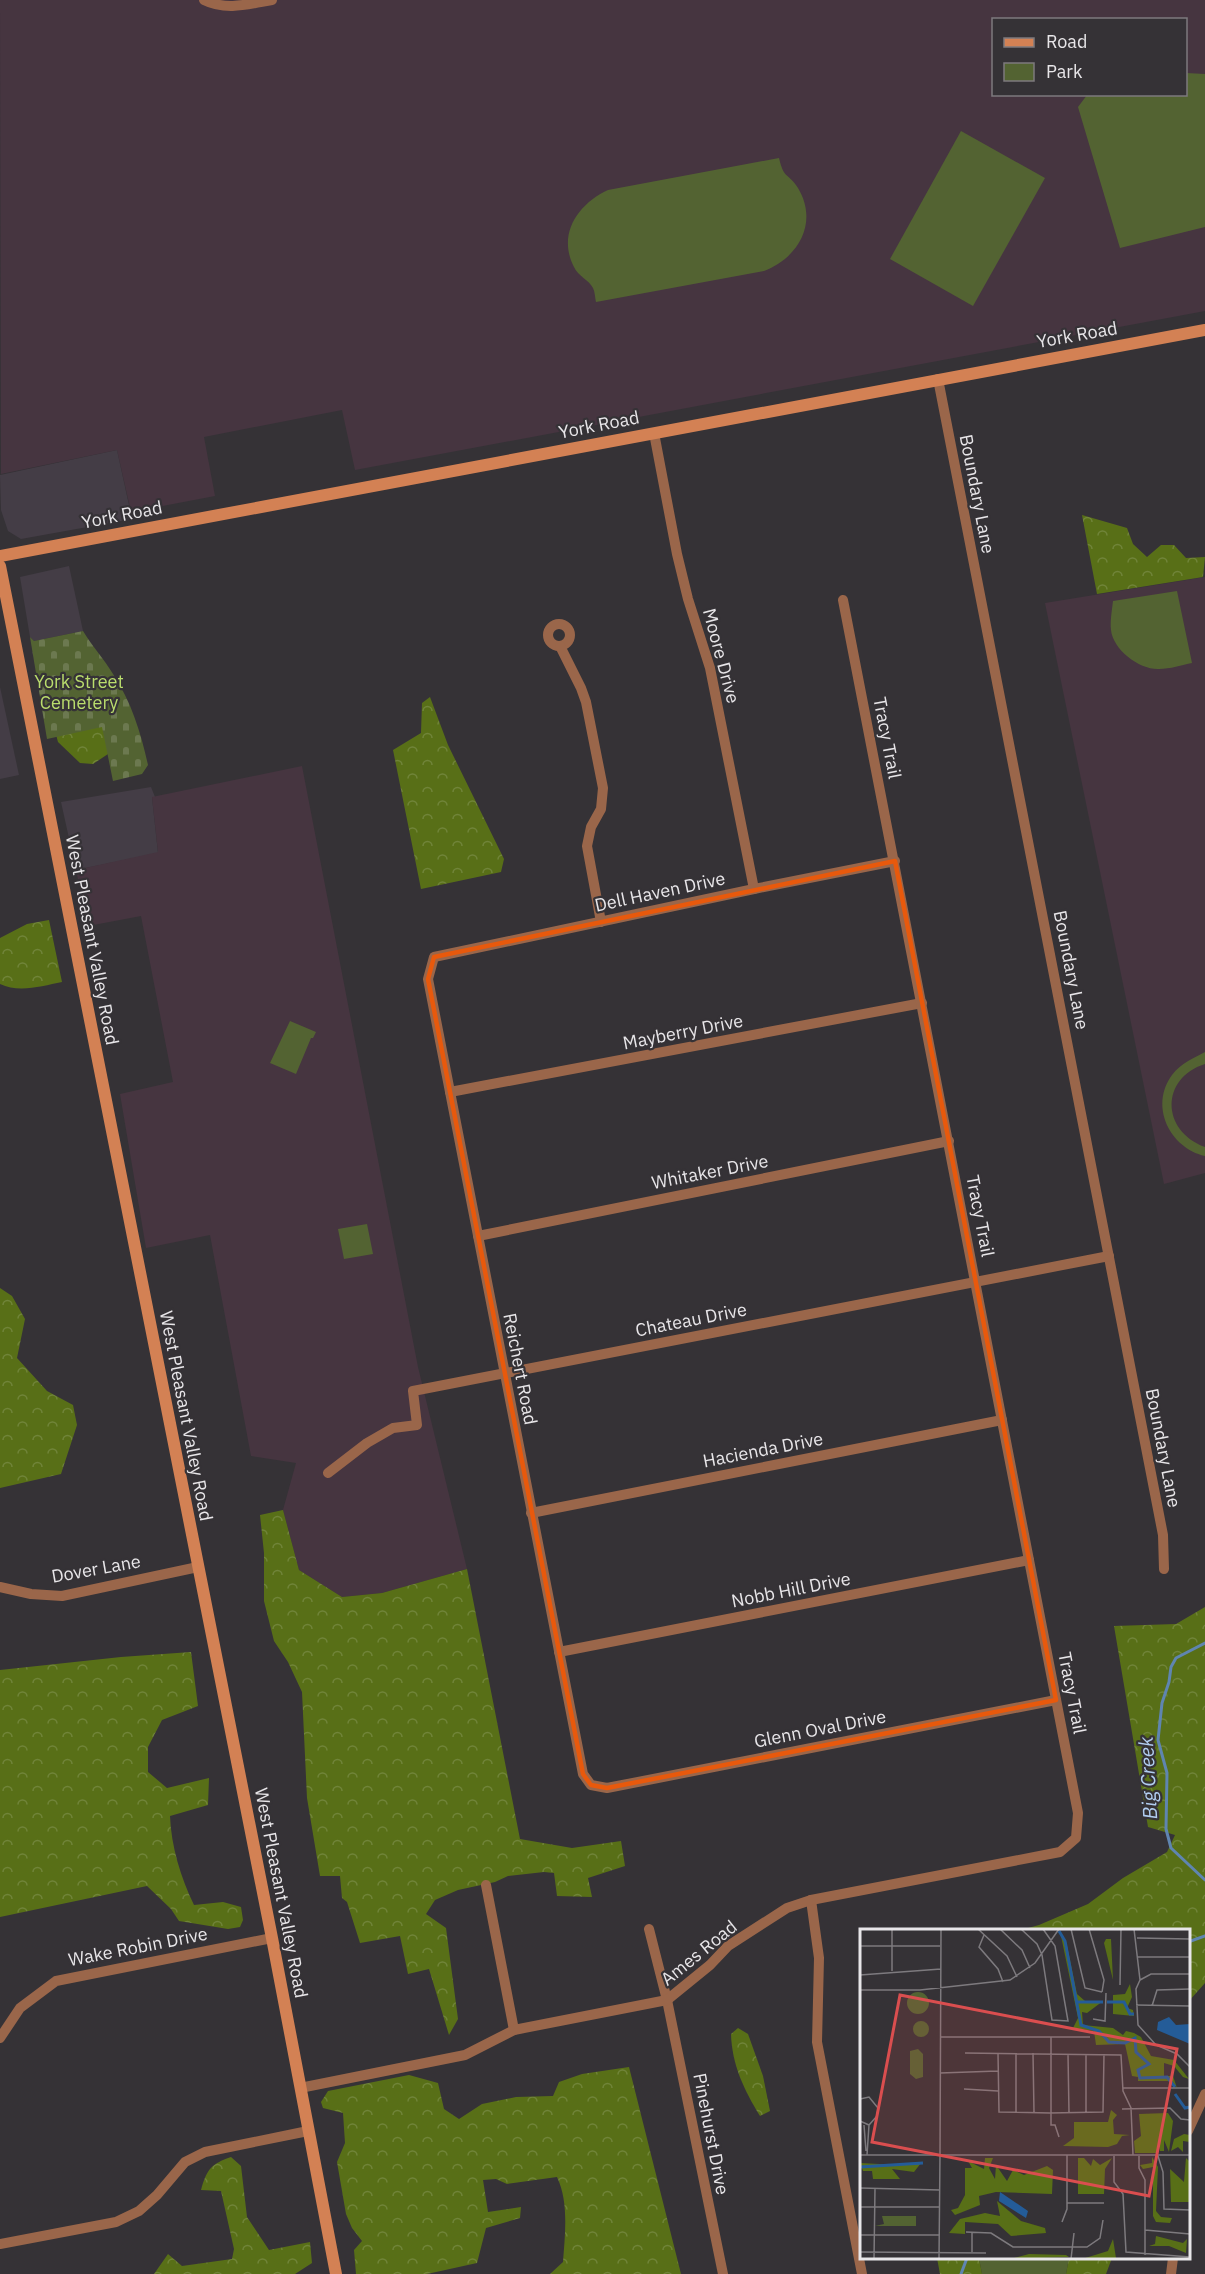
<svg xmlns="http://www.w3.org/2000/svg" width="1205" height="2274" font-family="'IBM Plex Sans',sans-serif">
  <defs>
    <pattern id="forest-crowns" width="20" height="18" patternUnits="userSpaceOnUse" patternTransform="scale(1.5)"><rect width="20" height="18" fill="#586f17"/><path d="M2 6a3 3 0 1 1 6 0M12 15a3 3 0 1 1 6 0" fill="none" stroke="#708439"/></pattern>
    <pattern id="cemetery-stones" width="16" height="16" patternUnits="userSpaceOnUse" patternTransform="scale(1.5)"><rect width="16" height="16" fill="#536332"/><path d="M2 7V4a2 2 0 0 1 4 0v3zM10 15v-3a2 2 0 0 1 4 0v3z" fill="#6c7950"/></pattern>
  </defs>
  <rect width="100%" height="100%" fill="#353236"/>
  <g fill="#443d46">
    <polygon points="117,450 132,519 21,539 8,531 1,510 0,475"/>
    <polygon points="69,566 83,631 34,641 30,637 20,577"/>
    <polygon points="0,687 19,775 0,779"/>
    <polygon points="151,787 155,797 152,797 158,853 76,870 61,802"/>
  </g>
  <g fill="#463540" fill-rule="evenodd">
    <path d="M0 0H1205V311L355 470 342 410 204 437 215 496 131 512 117 450 1 474ZM994 20H1186V94H994Z"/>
    <polygon points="1205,577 1205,1173 1164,1184 1045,603"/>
    <polygon points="302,766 418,1367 467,1569 382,1593 342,1597 299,1570 283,1510 296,1463 251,1456 210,1235 146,1248 120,1094 173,1082 141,916 88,926 76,870 158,852 152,797"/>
  </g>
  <g fill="#536332">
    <polygon points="1186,73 1205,74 1205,227 1120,248 1078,107 1087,95 1186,94"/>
    <polygon points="961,131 1045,178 973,306 890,259"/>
    <path d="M779 158C784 180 788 172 798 188 819 223 798 258 764 271L596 302C595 298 595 292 593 288 589 280 578 276 574 267 557 234 578 204 608 190Z"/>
    <path d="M1177 591 1192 663C1182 665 1170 669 1159 669 1140 670 1113 650 1111 630 1110 621 1112 610 1113 601Z"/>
    <polygon points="290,1021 316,1032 313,1038 311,1038 296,1074 270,1063"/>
    <path d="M1205 1052V1064C1160 1078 1161 1131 1205 1147V1156C1170 1148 1149 1106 1172 1075 1181 1063 1194 1058 1205 1052Z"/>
    <polygon points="367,1224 373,1254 344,1259 338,1229"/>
    <polygon points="979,2258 1069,2258 1066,2274 982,2274"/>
  </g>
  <g fill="url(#forest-crowns)">
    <polygon points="1082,515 1127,528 1133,544 1147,557 1161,545 1174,545 1186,558 1205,557 1203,577 1097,594"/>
    <polygon points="81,654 114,750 93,764 80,763 58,742 54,727"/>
    <polygon points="430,697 448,745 504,859 501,872 421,889 393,750 421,733 422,703"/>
    <path d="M49 920 62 982C42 986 19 993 0 984V938L27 924Z"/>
    <polygon points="0,1288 12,1296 25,1319 17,1358 47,1391 73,1405 77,1425 61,1474 0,1488"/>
    <polygon points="283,1510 299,1570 342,1597 382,1593 467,1569 520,1839 572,1848 621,1841 625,1866 588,1878 592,1897 557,1896 554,1873 544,1872 508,1876 495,1882 458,1890 435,1900 426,1914 446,1928 458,2019 449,2035 429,1969 408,1974 400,1936 360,1943 347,1902 342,1898 340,1876 320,1876 307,1798 302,1692 288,1662 274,1641 264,1601 264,1553 260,1515"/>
    <polygon points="1205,1607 1205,1983 1189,2001 1188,1930 1021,1930 1039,1925 1088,1904 1123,1878 1167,1852 1175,1835 1148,1827 1114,1626 1176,1624"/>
    <path d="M191 1652 198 1706 162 1720 148 1747V1772L167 1788 209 1778 208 1805 170 1816C171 1846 181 1878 194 1905L223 1902 241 1907 243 1920 240 1927 228 1929 179 1921 171 1909 147 1886 0 1917V1670L121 1657Z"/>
    <path d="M738 2028 748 2034 763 2076 770 2111 760 2116C744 2090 732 2065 731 2034Z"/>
    <path d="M629 2067 681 2274H500H550L563 2262C565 2235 569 2202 557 2177L507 2184 496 2179 483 2180 488 2212 521 2207 520 2218 486 2228 477 2263 427 2274H356L354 2250 362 2241 352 2228 346 2214 337 2162 345 2143 343 2113 323 2108 321 2102 328 2091 409 2075 438 2083 444 2109 459 2119 482 2104 516 2097 553 2096 559 2082 582 2074Z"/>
    <path d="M231 2157 241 2166 247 2217 269 2250 310 2242 312 2263 295 2274H154L168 2254 182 2266 232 2259 234 2249 221 2191 201 2190C207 2169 211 2164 231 2157Z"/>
    <polygon points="937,2258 979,2258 982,2274 940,2274"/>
    <polygon points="1069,2258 1112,2258 1106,2274 1066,2274"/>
  </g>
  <path fill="url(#cemetery-stones)" d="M83 631C92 646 104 659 113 674 131 701 141 733 148 765L142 774 113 781 102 727 47 739 30 637 34 641Z"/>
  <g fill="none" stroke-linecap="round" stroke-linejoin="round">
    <g stroke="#5f85b0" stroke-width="3">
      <polyline points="1205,1643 1176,1658 1171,1667 1169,1682 1162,1703 1158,1740 1167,1773 1166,1829 1171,1848 1205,1880"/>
      <polyline points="1188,1942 1205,1936"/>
      <polyline points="961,2274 967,2258"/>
    </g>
    <g stroke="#9a664a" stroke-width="10">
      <path d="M204 0C226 11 249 4 272 0"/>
      <polyline points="938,379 1163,1535 1164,1569"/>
      <polyline points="654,433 677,554 688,599 710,668 754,889"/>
      <circle cx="559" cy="635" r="11"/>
      <polyline points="560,646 581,688 586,702 603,788 601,809 591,827 587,846 601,922"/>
      <polyline points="895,861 754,889 434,957 428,979 583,1774 591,1785 607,1788 1056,1700"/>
      <polyline points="450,1092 922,1003"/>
      <polyline points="478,1236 949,1141"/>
      <polyline points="328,1473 367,1443 393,1428 417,1425 413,1391 1109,1256"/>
      <polyline points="531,1513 1002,1420"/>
      <polyline points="0,1587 31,1594 62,1596 198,1567"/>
      <polyline points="559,1652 1029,1560"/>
      <polyline points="486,1885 514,2030"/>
      <polyline points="811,1900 819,1958 817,2042 862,2274"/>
      <polyline points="649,1929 667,2000 723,2274"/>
      <polyline points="0,2038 20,2008 56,1981 272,1938"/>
      <polyline points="300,2088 465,2055 514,2030 667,2000 710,1965 728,1946 787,1908 811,1900 1060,1852 1076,1838 1078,1813 843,600"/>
      <polyline points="1188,2131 1205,2094"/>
      <polyline points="0,2244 116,2222 139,2211 157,2195 185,2162 205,2152 308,2131"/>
      <polyline points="1171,2274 1173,2258"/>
    </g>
    <g stroke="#d38154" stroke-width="12">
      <polyline points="0,556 1205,330"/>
      <polyline points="0,566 272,1938 336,2274"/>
    </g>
  </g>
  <path fill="none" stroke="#e8590c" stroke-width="4.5" stroke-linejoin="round" d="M895 861 1056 1700 607 1788 591 1785 583 1774 428 979 434 957Z"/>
  <g text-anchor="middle" stroke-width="4.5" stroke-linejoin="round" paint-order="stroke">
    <g font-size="18" fill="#e8e6e9" stroke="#353236">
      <text transform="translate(1077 335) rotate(-10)" y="6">York Road</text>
      <text transform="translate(599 425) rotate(-11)" y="6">York Road</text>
      <text transform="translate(977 494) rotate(79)" y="6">Boundary Lane</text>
      <text transform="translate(122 515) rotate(-11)" y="6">York Road</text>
      <text transform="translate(721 656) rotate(75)" y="6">Moore Drive</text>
      <text transform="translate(887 738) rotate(79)" y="6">Tracy Trail</text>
      <text transform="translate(660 892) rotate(-12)" y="6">Dell Haven Drive</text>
      <text transform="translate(92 940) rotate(79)" y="6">West Pleasant Valley Road</text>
      <text transform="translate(1071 970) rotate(79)" y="6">Boundary Lane</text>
      <text transform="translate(683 1032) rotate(-11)" y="6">Mayberry Drive</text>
      <text transform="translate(710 1172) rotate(-11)" y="6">Whitaker Drive</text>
      <text transform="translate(980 1216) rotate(79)" y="6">Tracy Trail</text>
      <text transform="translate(691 1320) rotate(-11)" y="6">Chateau Drive</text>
      <text transform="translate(520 1369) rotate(79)" y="6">Reichert Road</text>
      <text transform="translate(186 1416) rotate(79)" y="6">West Pleasant Valley Road</text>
      <text transform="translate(1163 1448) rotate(79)" y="6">Boundary Lane</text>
      <text transform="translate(763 1450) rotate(-11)" y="6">Hacienda Drive</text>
      <text transform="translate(96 1569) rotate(-10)" y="6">Dover Lane</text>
      <text transform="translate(791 1590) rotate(-11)" y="6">Nobb Hill Drive</text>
      <text transform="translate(1072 1693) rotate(79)" y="6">Tracy Trail</text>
      <text transform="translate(820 1729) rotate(-11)" y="6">Glenn Oval Drive</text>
      <text transform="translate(281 1893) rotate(79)" y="6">West Pleasant Valley Road</text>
      <text transform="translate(138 1947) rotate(-11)" y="6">Wake Robin Drive</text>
      <text transform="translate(699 1953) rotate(-39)" y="6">Ames Road</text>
      <text transform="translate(711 2134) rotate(79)" y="6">Pinehurst Drive</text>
    </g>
    <g font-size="18" fill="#badd6d" stroke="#353236">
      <text x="79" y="688">York Street<tspan x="79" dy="21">Cemetery</tspan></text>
    </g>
    <g font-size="20" font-style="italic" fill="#b1cdf0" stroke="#353236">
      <text transform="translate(1148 1778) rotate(-93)" y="7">Big Creek</text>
    </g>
  </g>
  <g transform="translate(860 1929)">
    <rect width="330" height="330" fill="#353236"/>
    <path d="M47 74a11 11 0 1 1 22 0a11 11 0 1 1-22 0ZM53 100a8 8 0 1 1 16 0a8 8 0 1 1-16 0ZM58 120 63 125V148L56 150 50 145V122ZM22 287H56V297H15L24 295Z" fill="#536332"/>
    <path d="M200 2 206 12 217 65 225 72H243L227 84 222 83 223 96 253 99 263 106 266 102 274 104 281 108 291 127 314 131 329 150 323 148 314 137 304 134V147H313L317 159 312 152H278V148L272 147 265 115 236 116 234 102 213 99 218 89ZM246 10H251L253 51 244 14ZM270 55 272 68 267 79 273 81 274 87 253 85V66L265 65ZM251 181 257 186 253 191 254 205 270 206 262 207 257 215 248 218 203 217 214 209V193H248ZM308 184 313 192 309 223 304 211V222H300L299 214 298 224H275L274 212 281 207 279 185ZM324 205 330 206V213L323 212V223L318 218 311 222 314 210ZM292 228 298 238 296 282 301 288 312 289 310 294 296 293 293 287V238L283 240 280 236 292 234ZM125 229H133L129 239 135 250 136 236 147 252 153 241 164 246 187 237 193 241 192 265 136 263 119 267 120 276 95 286 91 281 98 279 105 266V239H112L108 232 124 240ZM218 229H224L231 237 233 230 240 236 252 229 245 240 244 265H218ZM326 229 330 233V273H311L310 240 324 253ZM0 234 39 236 61 234 54 243 32 240 40 250H13L12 242H3ZM137 272 161 292 185 299 186 304 151 307 138 295 105 293V305L89 304 100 290 125 284 140 287ZM296 307 323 314 327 310 326 324 309 317H289L295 315ZM253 310 256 329 265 330H222L248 322ZM169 325 206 326 209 328 150 330Z" fill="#586f17"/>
    <path d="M309 88 316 96 330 95V115L297 101 298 93ZM140 263 168 282 166 289 139 272Z" fill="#245c98"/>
    <path fill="none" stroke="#245c98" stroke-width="3" d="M199 2 205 12 221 96 239 102 249 113 265 114 275 109 276 123 289 135 278 141 280 149 307 148 315 158M217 73H243M247 73H264L270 85H274M315 165 325 179 330 178M0 238 63 234"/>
    <path fill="none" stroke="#7d7a7e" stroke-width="1.5" d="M32 0V42M118 0 147 27 157 48M140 0 162 21 170 39M161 0 177 15 182 26 192 91 208 92 195 17 183 0M211 0 225 59 242 63M229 0 244 51 242 63M274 0 280 51 276 60 278 96 296 116 317 125 330 138M124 6 119 18 138 40 143 53M277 9 330 10M0 17H80M277 28H330M0 46 81 40M280 51 291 45H330M260 56 261 0M0 61H60L150 51 175 34 199 0M276 76 330 77M292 77 297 61 330 60M233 90 245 92 246 64M80 108H230M191 108V196H195L199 208M105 124 261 126 263 162 271 179 273 226M138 124 139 183 190 184 243 183 244 125M173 124 174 184M208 125 209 184M226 125V184M80 144 138 142M263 159H330M104 160 138 162M0 170 9 168 18 179 17 187 9 196 0 192M262 180 310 179 321 190 330 191M156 184V124M4 196 6 222M0 226H330M7 226 9 196M80 226 81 0M254 227V253L263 265 266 323 330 328M279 227V239L285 251V326M298 227 303 243 304 280 330 281M0 259 80 261M207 274H244M0 278H80M202 293 207 280V226M285 301 330 305M106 303 131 304 153 318H227L240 309 243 291M112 303V323M0 306H79M0 323 126 324M14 330 15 259M79 330 80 226M211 330 214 304"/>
    <path fill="#da4e4f" fill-opacity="0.15" stroke="#da4e4f" stroke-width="3" d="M40 66 317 120 289 267 12 213Z"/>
    <rect width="330" height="330" fill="none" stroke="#e8e6e9" stroke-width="3"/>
  </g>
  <rect x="992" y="18" width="195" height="78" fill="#353236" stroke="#7d7a7e" stroke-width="1.5"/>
  <rect x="1004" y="38" width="30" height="9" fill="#d38154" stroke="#7d7a7e" stroke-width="1.5"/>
  <text x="1046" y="48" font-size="18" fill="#e8e6e9">Road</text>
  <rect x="1004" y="63" width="30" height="18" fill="#536332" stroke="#7d7a7e" stroke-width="1.5"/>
  <text x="1046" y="78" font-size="18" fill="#e8e6e9">Park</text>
</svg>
